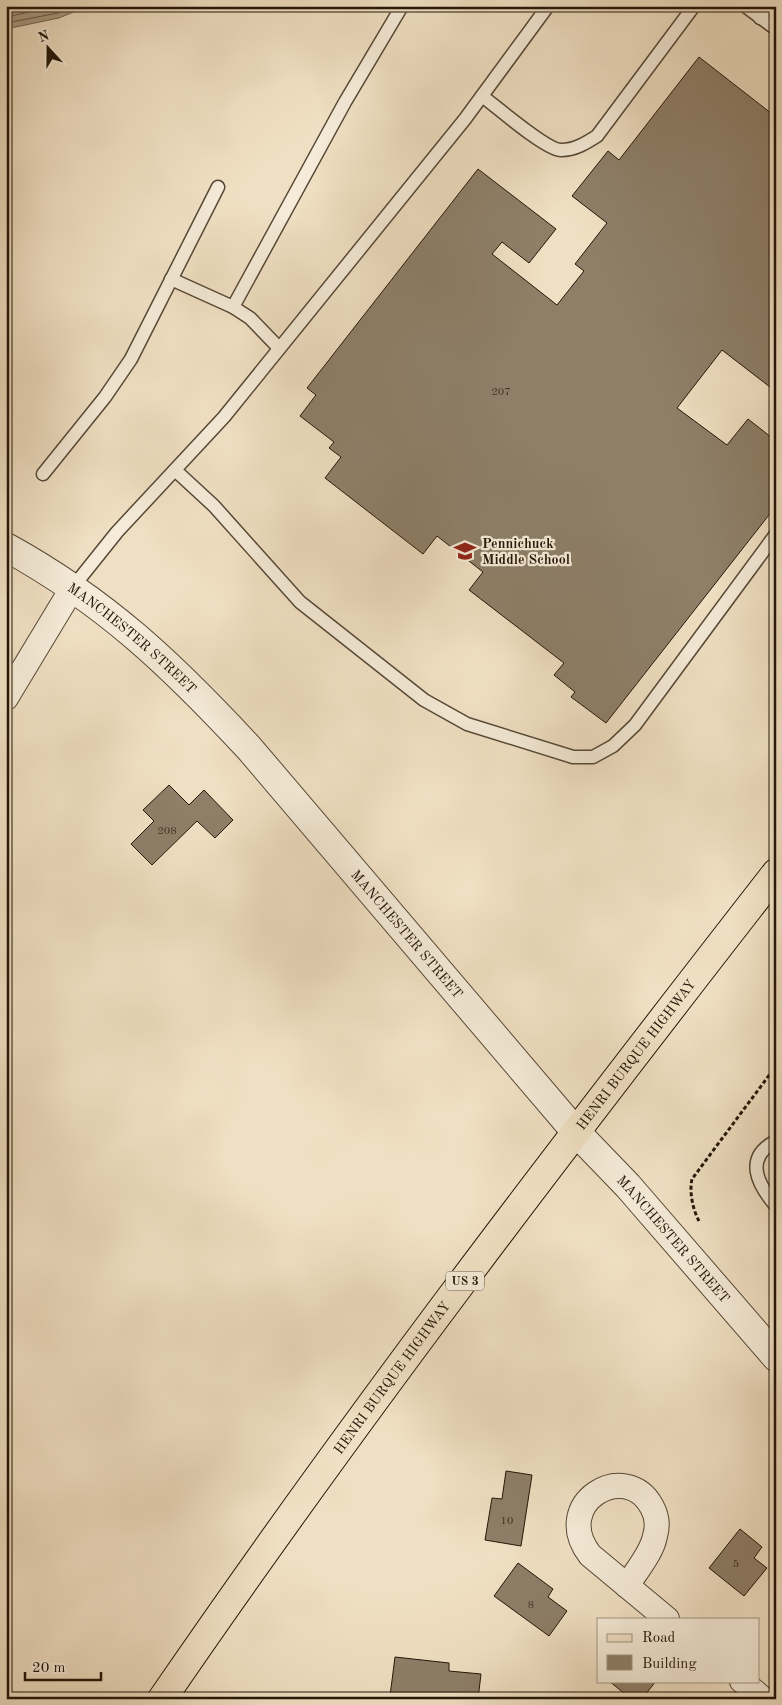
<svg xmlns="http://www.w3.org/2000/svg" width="782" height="1705" font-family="'Old Standard TT',serif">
  <rect width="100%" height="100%" fill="#f0e0c3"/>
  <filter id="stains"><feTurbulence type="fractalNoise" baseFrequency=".004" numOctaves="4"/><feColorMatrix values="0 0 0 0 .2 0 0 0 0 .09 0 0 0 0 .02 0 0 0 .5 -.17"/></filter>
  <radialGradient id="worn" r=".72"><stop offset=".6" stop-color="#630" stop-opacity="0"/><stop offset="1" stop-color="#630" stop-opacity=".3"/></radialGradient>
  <polygon fill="#aa9b83" stroke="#746652" points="6,6 88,6 59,18 6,29"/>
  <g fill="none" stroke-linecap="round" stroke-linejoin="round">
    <g stroke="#665846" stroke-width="1">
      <polyline points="6,17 58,6"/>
      <polyline points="6,23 58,13 75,6"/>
    </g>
  </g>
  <g fill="#8e7f69" stroke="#231608">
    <polygon points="699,57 776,117 776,379 770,387 722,350 677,408 727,445 748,419 776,441 776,506 606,723 571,697 575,692 554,675 564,663 469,590 483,572 437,536 423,554 325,478 341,457 329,448 334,442 300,416 316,395 307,388 478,169 556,229 529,263 502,242 492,254 557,305 584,271 575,264 607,223 572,196 608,151 619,160"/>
    <polygon points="169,785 189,805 204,790 233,820 215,838 197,821 152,865 131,844 154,821 143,810"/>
    <polygon points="506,1471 532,1475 521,1546 485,1540 492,1498 502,1499"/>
    <polygon points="740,1529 762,1547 754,1558 767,1568 744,1596 709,1568"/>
    <polygon points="518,1563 553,1589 548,1597 567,1611 549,1636 494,1596"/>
    <polygon points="395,1657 449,1663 449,1671 481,1674 478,1699 417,1699 390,1696"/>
    <polygon points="609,1681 656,1681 642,1699 631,1699"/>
  </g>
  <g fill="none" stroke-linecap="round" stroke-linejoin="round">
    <g stroke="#564837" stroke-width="15">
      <g id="service">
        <polyline points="745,6 776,29"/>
        <polyline points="760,18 769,6"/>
        <path d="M482 96C497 107 546 150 561 150 575 150 586 143 597 136L694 6"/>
        <polyline points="171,279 233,307 250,318 279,348"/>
        <polyline points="233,307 345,102 402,6"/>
        <polyline points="175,470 214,506 300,602 424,700 467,724 573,757 593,757 613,746 635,725 776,534"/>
        <polyline points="43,474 105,397 131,359 218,187"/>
        <polyline points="73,587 117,532 224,417 465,119 548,6"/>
        <path d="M776 1141C743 1158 758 1185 776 1206"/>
      </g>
    </g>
    <g stroke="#564837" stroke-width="26">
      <g id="minor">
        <polyline points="6,698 73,587"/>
        <path d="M627 1586C636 1571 652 1553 655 1536 658 1526 657 1516 652 1507 626 1458 550 1503 590 1555L667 1619"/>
        <polyline points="742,1681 763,1699"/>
      </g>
    </g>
    <g stroke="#564837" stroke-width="30">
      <g id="tertiary">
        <path id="s1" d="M6 547C106 602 172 665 249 748L575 1131 628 1186 776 1357"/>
      </g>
    </g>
    <g stroke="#231608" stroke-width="30">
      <g id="primary">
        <path id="s2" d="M162 1699C356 1416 565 1144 776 873"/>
      </g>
    </g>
    <path stroke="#231608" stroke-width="3" stroke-dasharray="4 2.5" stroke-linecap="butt" d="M699 1221C693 1210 689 1192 692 1179L776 1066"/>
    <use href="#service" stroke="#f5ebd8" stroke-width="12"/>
    <use href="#minor" stroke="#f5ebd8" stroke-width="24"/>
    <use href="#tertiary" stroke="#f5ebd8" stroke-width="28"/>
    <use href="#primary" stroke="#f0e0c3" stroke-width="28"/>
  </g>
  <defs>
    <g id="school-bare" transform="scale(1.725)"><path d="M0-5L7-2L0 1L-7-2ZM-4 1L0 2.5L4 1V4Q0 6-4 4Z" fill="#8f2418" stroke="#f5ebd8" stroke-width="2.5" paint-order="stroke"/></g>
  </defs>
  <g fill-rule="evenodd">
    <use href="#school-bare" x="465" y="551"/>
  </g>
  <g text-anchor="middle" stroke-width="4.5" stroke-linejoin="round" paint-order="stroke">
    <g font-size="11" fill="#3e3020">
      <text x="501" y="395">207</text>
      <text x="167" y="834">208</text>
      <text x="507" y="1524">10</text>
      <text x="736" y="1567">5</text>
      <text x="531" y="1608">8</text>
    </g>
    <rect fill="#f5ebd8" stroke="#625646" stroke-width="1" x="446" y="1271.5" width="38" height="19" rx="4"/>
    <g font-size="12" font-weight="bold" fill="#231608">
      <text x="465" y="1285">US 3</text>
    </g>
    <g font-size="14" font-weight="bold" fill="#231608" stroke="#f5ebd8" text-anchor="start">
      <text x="482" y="548">Pennichuck<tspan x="482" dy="16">Middle School</tspan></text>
    </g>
    <g font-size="14" fill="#231608" stroke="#f5ebd8">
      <text dy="5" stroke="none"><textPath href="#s1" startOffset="156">MANCHESTER STREET</textPath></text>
      <text dy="5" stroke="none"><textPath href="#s1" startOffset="561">MANCHESTER STREET</textPath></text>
      <text dy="5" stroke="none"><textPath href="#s2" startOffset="800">HENRI BURQUE HIGHWAY</textPath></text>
      <text dy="5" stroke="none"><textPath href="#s1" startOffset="966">MANCHESTER STREET</textPath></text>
      <text dy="5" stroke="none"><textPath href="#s2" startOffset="395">HENRI BURQUE HIGHWAY</textPath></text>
    </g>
  </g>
  <rect width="782" height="1705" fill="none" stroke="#f0e0c3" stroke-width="25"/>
  <rect x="8" y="8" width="767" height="1690" fill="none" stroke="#231608" stroke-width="2.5"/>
  <rect x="12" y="12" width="757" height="1680" fill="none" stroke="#231608"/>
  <rect x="597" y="1618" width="162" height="65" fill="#f5ebd8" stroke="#a19685"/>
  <rect x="607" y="1634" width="25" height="8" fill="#f0e0c3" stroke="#a19685"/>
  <text x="642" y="1642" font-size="15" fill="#231608">Road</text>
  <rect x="607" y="1655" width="25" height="15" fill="#8e7f69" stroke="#a19685"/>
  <text x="642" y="1668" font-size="15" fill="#231608">Building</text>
  <g transform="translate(48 48) rotate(339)" stroke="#f5ebd8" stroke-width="4" paint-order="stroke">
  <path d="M0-4L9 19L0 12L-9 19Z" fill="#231608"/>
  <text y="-8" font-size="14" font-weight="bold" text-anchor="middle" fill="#231608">N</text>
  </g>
  <path d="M25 1672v8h76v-8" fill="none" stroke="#231608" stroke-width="2.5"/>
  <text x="32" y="1672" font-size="15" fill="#231608" stroke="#f5ebd8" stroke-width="4" paint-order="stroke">20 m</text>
  <rect width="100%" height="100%" filter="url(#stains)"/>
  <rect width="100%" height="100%" fill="url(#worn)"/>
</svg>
